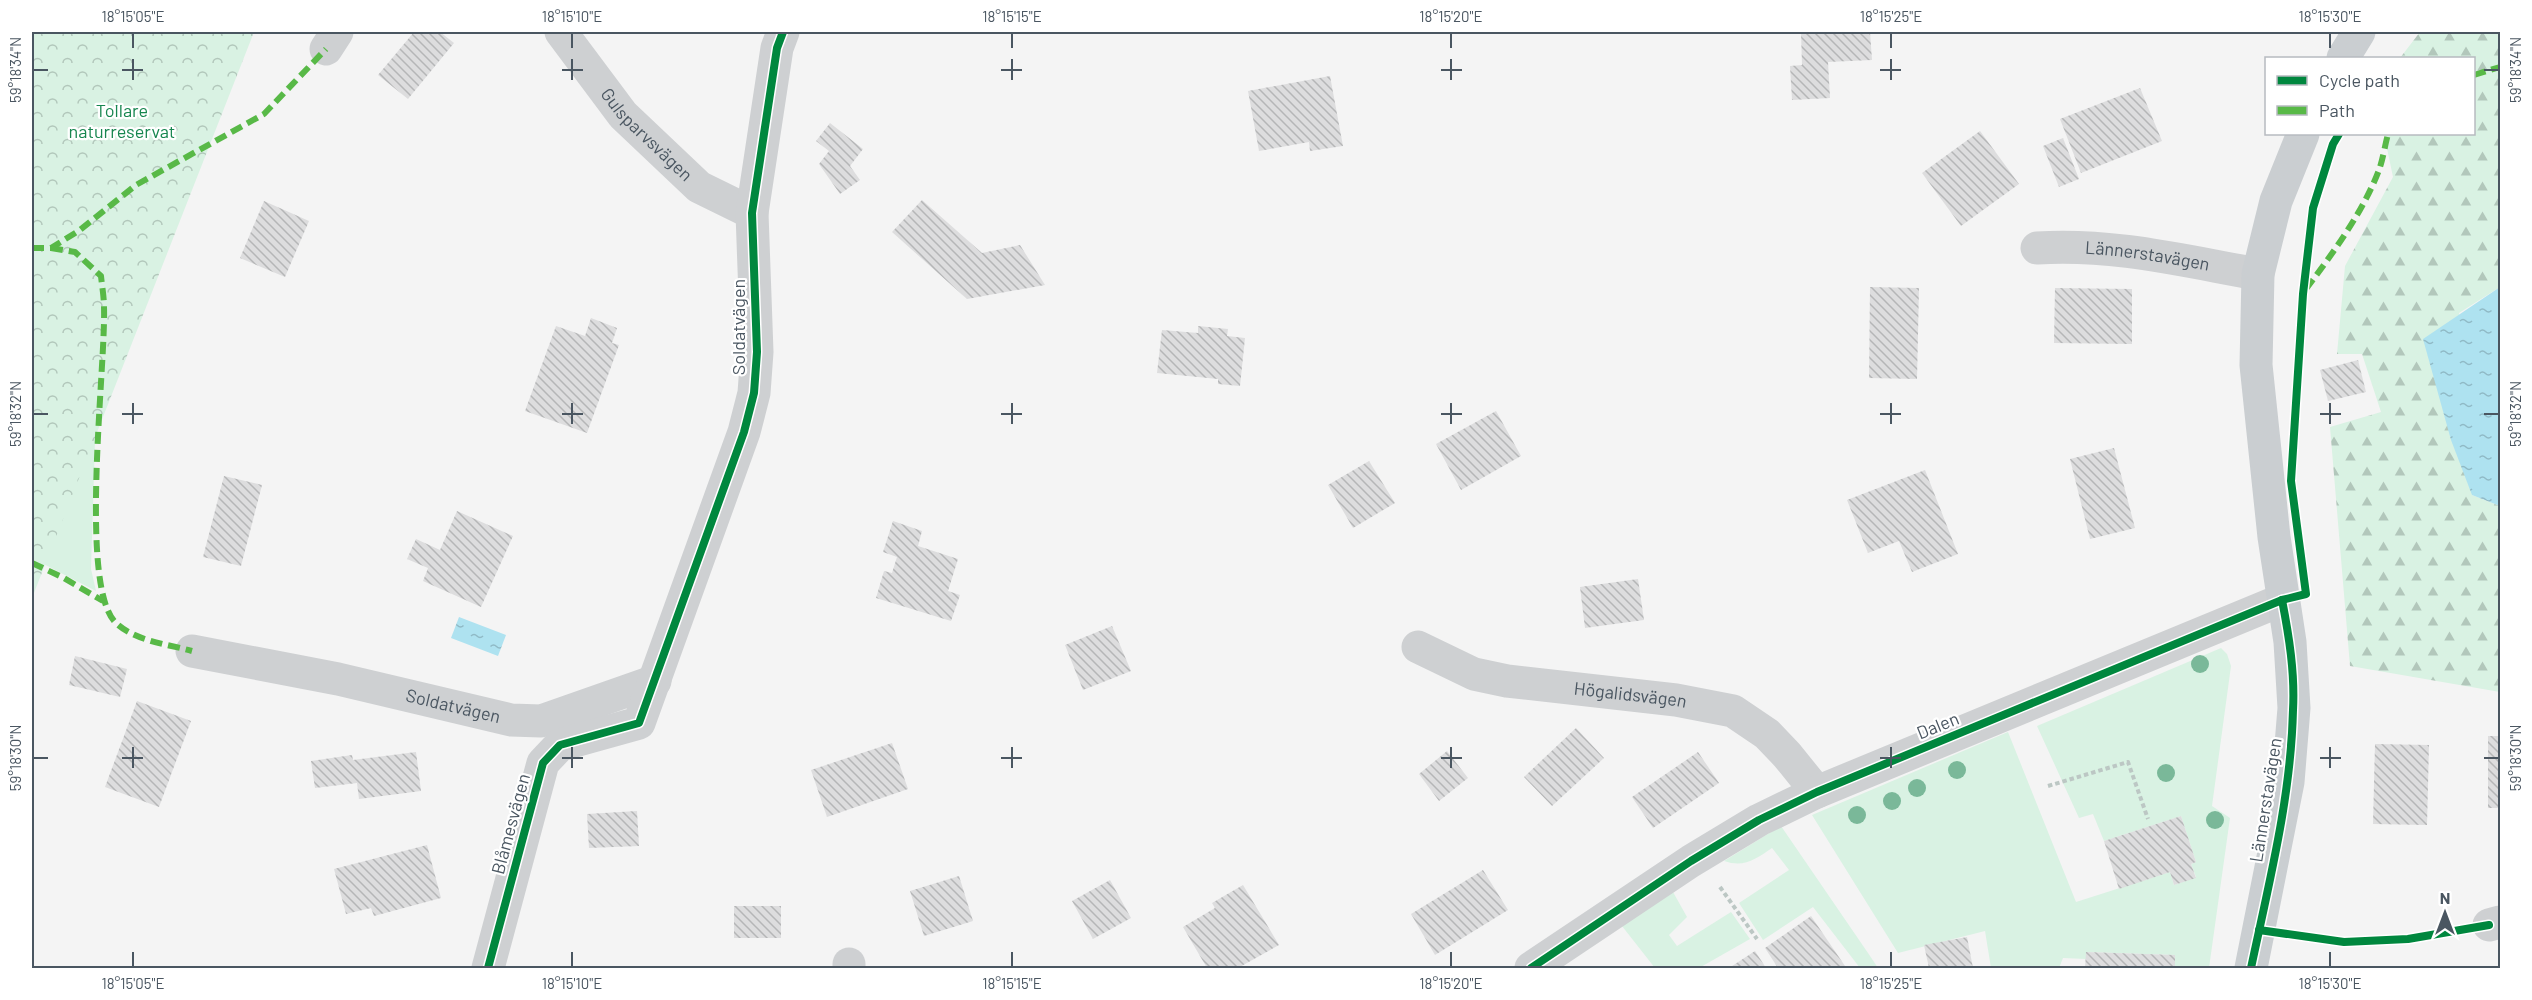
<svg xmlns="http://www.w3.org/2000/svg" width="2532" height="1000" font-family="Barlow,sans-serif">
  <defs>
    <pattern id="forest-firs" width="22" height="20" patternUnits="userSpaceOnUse" patternTransform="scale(1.5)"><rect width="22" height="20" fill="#d9f2e3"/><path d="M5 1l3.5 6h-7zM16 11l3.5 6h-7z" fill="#b2c7bb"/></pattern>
    <pattern id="park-crowns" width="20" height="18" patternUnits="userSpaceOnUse" patternTransform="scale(1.5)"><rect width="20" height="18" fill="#d9f2e3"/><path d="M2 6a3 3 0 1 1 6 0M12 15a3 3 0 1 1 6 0" fill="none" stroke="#b2c7bb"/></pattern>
    <pattern id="water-ripples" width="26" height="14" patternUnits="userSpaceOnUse" patternTransform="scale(1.5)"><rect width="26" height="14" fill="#aee2f0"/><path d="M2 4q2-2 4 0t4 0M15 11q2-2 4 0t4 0" fill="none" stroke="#90bac6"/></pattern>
    <pattern id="building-back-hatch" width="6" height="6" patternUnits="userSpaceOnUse" patternTransform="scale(1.5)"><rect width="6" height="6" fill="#ddddde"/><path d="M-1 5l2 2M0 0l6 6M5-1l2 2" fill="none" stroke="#b5b6b7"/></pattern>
  </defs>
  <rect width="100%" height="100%" fill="#f4f4f4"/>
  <g fill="#d9f2e3">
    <polygon points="32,253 99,314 91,569 96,591 32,558"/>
    <polygon points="2221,648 2227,654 2231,666 2212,806 2230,818 2209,968 2175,968 2175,955 2086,952 2086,959 2063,958 2059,968 1991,968 1985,931 1898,953 1812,815 2008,732 2076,902 2170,872 2174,885 2196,877 2191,864 2196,862 2181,816 2104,841 2093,814 2079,818 2037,726"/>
    <path d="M1781 826 1868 953 1878 968H1860L1813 907 1763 940 1739 903 1789 870 1772 848C1756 859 1744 868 1724 861Z"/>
    <polygon points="1673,892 1687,917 1669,935 1677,946 1731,912 1750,939 1699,968 1655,968 1622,926"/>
  </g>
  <polygon fill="url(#forest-firs)" points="2420,32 2500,32 2500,287 2459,313 2472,495 2500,506 2500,692 2350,666 2330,427 2381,412 2362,354 2337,354 2345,266 2393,177 2384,134 2474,134 2474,58 2400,58"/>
  <polygon fill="url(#park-crowns)" points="32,32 254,32 32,598"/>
  <g fill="url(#water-ripples)">
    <polygon points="2500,287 2500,506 2472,495 2451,440 2423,339"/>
    <polygon points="459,617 506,635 498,656 451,638"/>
  </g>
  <g fill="url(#building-back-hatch)">
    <polygon points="414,32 440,32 454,43 408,99 378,75"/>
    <polygon points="1801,32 1870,32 1872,60 1828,62 1830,98 1792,100 1790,66 1802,65"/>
    <polygon points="1330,76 1343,146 1310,151 1309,142 1259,151 1248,91"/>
    <polygon points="2140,88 2162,141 2081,173 2060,119"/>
    <polygon points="830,123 863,149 850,166 860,180 840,194 819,164 829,151 816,141"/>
    <polygon points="1980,131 2019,184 1961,226 1922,173"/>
    <polygon points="2063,138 2079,179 2059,187 2043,146"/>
    <polygon points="922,200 982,253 1020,245 1045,285 967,299 892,232"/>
    <polygon points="264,201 309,221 285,277 240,258"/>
    <polygon points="1870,287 1919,288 1917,379 1869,378"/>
    <polygon points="2055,288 2132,289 2132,344 2054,343"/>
    <polygon points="591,318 617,328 612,343 619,345 587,433 525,411 556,326 585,336"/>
    <polygon points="1198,326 1228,329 1227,336 1245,338 1240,386 1218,384 1218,379 1157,373 1162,330 1198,333"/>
    <polygon points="2358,360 2366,392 2328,401 2320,370"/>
    <polygon points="1496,411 1521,456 1461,490 1436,444"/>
    <polygon points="2114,448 2135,528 2090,539 2070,459"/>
    <polygon points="1369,461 1395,503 1353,528 1328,485"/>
    <polygon points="1925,470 1958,554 1912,572 1899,541 1868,553 1847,500"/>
    <polygon points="224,476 262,485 241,566 203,557"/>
    <polygon points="457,511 513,536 481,607 423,581 428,568 407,559 416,539 440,550"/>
    <polygon points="893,521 922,531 918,546 958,559 948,591 960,595 951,621 876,598 884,571 892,573 897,557 883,552"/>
    <polygon points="1638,579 1644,620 1585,628 1580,587"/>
    <polygon points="1112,626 1131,671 1083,690 1065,645"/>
    <polygon points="75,656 127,669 120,697 69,685"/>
    <polygon points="137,701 191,721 159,807 105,787"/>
    <polygon points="1576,728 1604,758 1552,806 1524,777"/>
    <rect x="2488" y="736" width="12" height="72"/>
    <polygon points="892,743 908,789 827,817 811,770"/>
    <polygon points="2375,744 2429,745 2427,825 2373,824"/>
    <polygon points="1447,751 1468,778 1439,801 1419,774"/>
    <polygon points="416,752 421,791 359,799 357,783 315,788 311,761 352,755 353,760"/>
    <polygon points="1698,752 1719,783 1653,828 1632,797"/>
    <polygon points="637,811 639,846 589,848 587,814"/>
    <polygon points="2181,816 2196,862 2191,864 2196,878 2174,885 2170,872 2119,889 2104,841"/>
    <polygon points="427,845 441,898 374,916 371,908 346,914 334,869"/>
    <polygon points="1483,870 1508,910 1435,955 1411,914"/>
    <polygon points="959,876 973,921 924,936 910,891"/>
    <polygon points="1110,880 1131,918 1093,939 1072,901"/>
    <polygon points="1243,885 1279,945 1238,968 1207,968 1183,927 1215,908 1212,903"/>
    <rect x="734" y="906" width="47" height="32"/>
    <polygon points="1811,916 1845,966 1842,968 1778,968 1765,948"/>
    <polygon points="1967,937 1973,968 1929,968 1924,945"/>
    <polygon points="1755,951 1766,968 1729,968"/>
    <polygon points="2086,952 2175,955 2175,968 2085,968"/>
  </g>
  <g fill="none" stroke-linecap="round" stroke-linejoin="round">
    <g stroke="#bcc7c4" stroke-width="4" stroke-dasharray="4.5 3" stroke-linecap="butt">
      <polyline points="2048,786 2128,762 2148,819"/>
      <polyline points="1720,887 1757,939"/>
    </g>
    <g stroke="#ced0d2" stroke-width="33">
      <path id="s1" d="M561 32 623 115 699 187 752 213"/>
      <polyline points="326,49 337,32"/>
      <path id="s2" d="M2037 248C2112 243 2184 261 2258 274"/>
      <path id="s3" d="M1418 647 1474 674 1507 681 1676 700 1733 711 1767 734 1787 755 1817 792"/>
      <path id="s4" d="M192 651 338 679 511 720 541 721 655 681"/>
      <polyline points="2489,925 2500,922"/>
      <polyline points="849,964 849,968"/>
      <polyline points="488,968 543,763 560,745 639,723 744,432 754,393 757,352 752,213 777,48 783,32"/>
      <polyline points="1531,968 1691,861 1759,820 1817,792 2282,600"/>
    </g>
    <g stroke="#caced1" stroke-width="33">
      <polyline points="2343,58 2359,32"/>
      <polyline points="2251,968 2288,782 2294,708 2290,642 2274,537 2256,365 2258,274 2276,201 2303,134"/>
    </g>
    <g stroke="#58b947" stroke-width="6" stroke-dasharray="12 6" stroke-linecap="butt">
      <polyline points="2474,75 2500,67"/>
      <polyline points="32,248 51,248 80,230 136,185 264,114 326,49"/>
      <path d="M51 248 75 252 101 276C102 286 104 297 104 307 106 366 78 587 116 623 135 641 167 644 192 651"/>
      <path d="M2306 289C2333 253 2363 212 2379 170 2383 159 2385 145 2388 134"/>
      <polyline points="32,563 62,577 103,601"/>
    </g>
    <g stroke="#fff" stroke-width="11">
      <g id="cycleway">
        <polyline points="2259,930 2344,942 2408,939 2489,925"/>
        <polyline points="488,968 543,763 560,745 639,723 744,432 754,393 757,352 752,213 777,48 783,32"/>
        <polyline points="1531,968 1691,861 1759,820 1817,792 2248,614 2282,600 2306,594 2291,481 2303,294 2313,208 2333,144 2339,134"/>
        <path d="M2251 968C2269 883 2291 797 2293 710 2295 673 2289 636 2282 600"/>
      </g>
    </g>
    <use href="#cycleway" stroke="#00873e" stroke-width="8"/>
  </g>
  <g fill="#7ab899">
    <circle cx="2200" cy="664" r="9"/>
    <circle cx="1957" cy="770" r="9"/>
    <circle cx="2166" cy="773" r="9"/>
    <circle cx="1917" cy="788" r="9"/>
    <circle cx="1892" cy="801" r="9"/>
    <circle cx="1857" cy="815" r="9"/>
    <circle cx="2215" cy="820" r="9"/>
  </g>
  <path fill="none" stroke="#4a5661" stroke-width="2" d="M133 33V48M572 33V48M1012 33V48M1451 33V48M1891 33V48M2330 33V48M133 59V80M572 59V80M1012 59V80M1451 59V80M1891 59V80M33 70H48M122 70H143M562 70H583M1001 70H1022M1441 70H1462M1880 70H1901M2484 70H2499M133 403V424M572 403V424M1012 403V424M1451 403V424M1891 403V424M2330 403V424M33 414H48M122 414H143M562 414H583M1001 414H1022M1441 414H1462M1880 414H1901M2320 414H2341M2484 414H2499M133 747V768M572 747V768M1012 747V768M1451 747V768M1891 747V768M2330 747V768M33 758H48M122 758H143M562 758H583M1001 758H1022M1441 758H1462M1880 758H1901M2320 758H2341M2484 758H2499M133 952V967M572 952V967M1012 952V967M1451 952V967M1891 952V967M2330 952V967"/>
  <g text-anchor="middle" stroke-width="4.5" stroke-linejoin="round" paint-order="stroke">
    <g font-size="18" fill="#17864f" stroke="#fff">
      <text x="122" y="117">Tollare<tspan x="122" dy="21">naturreservat</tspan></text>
    </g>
    <g font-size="18" fill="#4a5661" stroke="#fff">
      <text dy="6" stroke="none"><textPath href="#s1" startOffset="134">Gulsparvsvägen</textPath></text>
      <text dy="6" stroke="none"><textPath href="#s2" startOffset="111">Lännerstavägen</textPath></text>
      <text transform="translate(739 327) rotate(-90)" y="6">Soldatvägen</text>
      <text dy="6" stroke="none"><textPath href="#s3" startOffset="220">Högalidsvägen</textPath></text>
      <text dy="6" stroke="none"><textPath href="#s4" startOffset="267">Soldatvägen</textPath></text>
      <text transform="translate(1938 726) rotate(-22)" y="6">Dalen</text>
      <text transform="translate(2266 800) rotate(-81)" y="6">Lännerstavägen</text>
      <text transform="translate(511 824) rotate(-75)" y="6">Blåmesvägen</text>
    </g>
  </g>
  <rect width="2532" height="1000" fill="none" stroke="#ffffff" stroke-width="66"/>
  <rect x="2265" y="57" width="210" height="78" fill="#ffffff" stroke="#b7bbc0" stroke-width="1.5"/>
  <rect x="2277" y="76" width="30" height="9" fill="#00873e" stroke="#b7bbc0" stroke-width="1.5"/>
  <text x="2319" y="87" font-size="18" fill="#4a5661">Cycle path</text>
  <rect x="2277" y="106" width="30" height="9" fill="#58b947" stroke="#b7bbc0" stroke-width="1.5"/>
  <text x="2319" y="117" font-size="18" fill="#4a5661">Path</text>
  <g transform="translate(2445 913)" stroke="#ffffff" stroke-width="4.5" paint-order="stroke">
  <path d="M0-4.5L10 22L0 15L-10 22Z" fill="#4a5661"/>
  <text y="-9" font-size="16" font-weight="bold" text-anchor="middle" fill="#4a5661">N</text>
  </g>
  <rect x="33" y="33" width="2466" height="934" fill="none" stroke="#4a5661" stroke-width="2"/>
  <g font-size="15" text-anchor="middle" fill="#4a5661">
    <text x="133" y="22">18°15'05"E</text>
    <text x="572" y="22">18°15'10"E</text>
    <text x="1012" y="22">18°15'15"E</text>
    <text x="1451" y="22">18°15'20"E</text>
    <text x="1891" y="22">18°15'25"E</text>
    <text x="2330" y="22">18°15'30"E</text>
    <text transform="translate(16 70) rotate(-90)" y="5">59°18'34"N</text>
    <text transform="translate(2516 70) rotate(-90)" y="5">59°18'34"N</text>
    <text transform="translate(16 414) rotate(-90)" y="5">59°18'32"N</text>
    <text transform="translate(2516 414) rotate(-90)" y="5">59°18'32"N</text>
    <text transform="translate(16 758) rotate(-90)" y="5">59°18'30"N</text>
    <text transform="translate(2516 758) rotate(-90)" y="5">59°18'30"N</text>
    <text x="133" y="989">18°15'05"E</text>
    <text x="572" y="989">18°15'10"E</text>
    <text x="1012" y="989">18°15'15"E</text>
    <text x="1451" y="989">18°15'20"E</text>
    <text x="1891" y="989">18°15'25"E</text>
    <text x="2330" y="989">18°15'30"E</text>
  </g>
</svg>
